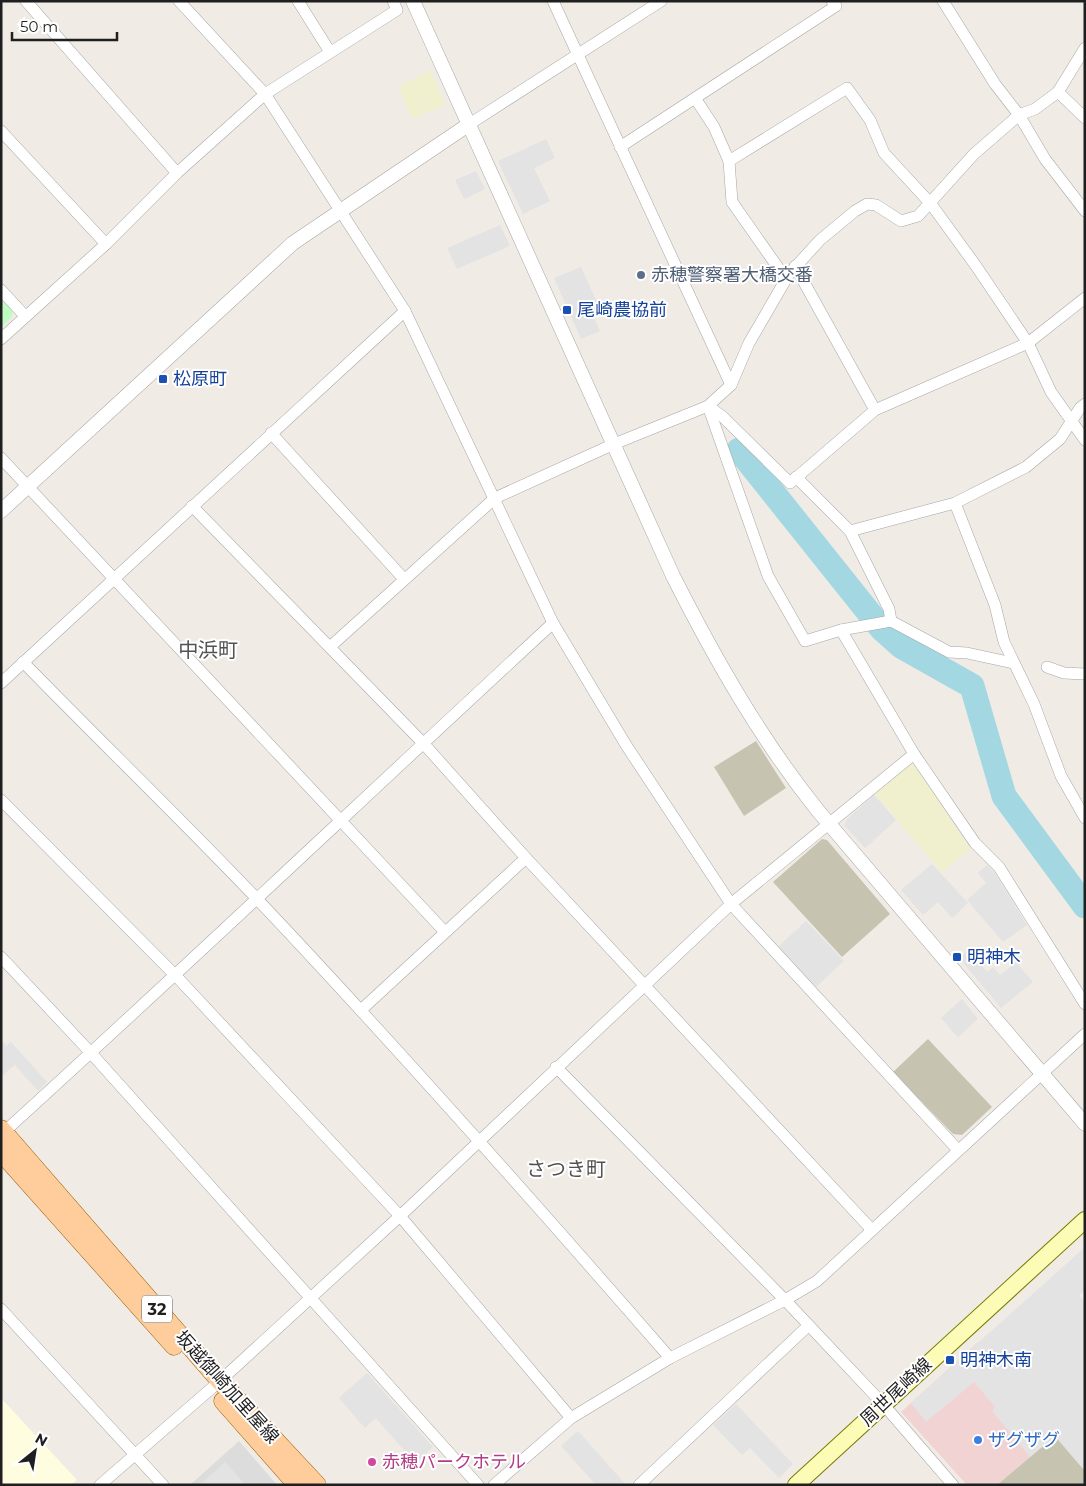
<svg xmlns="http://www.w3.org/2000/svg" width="1086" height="1486" font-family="Montserrat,'Noto Sans JP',sans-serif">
  <rect width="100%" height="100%" fill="#f0ece5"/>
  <polygon fill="#dddcdc" points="239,1441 277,1485 190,1485"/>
  <polygon fill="#f2d3d4" points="977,1343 1055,1436 997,1485 967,1485 901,1412"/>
  <polygon fill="#fffddf" points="1,1398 77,1480 71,1485 1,1485"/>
  <g fill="#c6c4b0">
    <polygon points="756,741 786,788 744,816 714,767"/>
    <polygon points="822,839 827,840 890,914 842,957 773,882"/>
    <polygon points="928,1039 992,1107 962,1135 953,1134 893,1072"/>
    <polygon points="1055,1436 1085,1471 1085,1485 997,1485"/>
  </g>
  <g fill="#f0f0cf">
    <polygon points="431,71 445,105 412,119 398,86"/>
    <polygon points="908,766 916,766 970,849 942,873 875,794"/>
  </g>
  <polygon fill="#c0fdc0" points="1,298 13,311 12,317 1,327"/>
  <g fill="#e3e3e3">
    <polygon points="546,139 555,158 534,168 550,201 523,214 498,161"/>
    <polygon points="476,171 485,189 464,199 455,180"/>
    <polygon points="500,225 510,246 457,269 447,248"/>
    <polygon points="581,267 600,309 592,313 600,331 581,339 554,278"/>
    <polygon points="874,795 896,820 865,848 844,825 847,819"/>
    <polygon points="932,864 968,903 952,918 938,902 923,915 901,890"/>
    <polygon points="987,865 994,872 1027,925 1003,942 967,900 986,883 978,873"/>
    <polygon points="806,921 844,961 816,987 778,947"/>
    <polygon points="968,950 987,972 993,967 1000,975 1016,962 1033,982 1001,1008 959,958"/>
    <polygon points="962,999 978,1019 958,1037 941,1018"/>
    <polygon points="1,1040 6,1046 11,1042 47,1082 38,1091 15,1065 1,1076"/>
    <polygon points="1085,1247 1085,1290 1079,1295 1085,1303 1085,1471 1055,1436 1030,1457 992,1411 995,1407 974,1382 926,1422 911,1403"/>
    <polygon points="367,1373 433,1447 415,1463 376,1418 365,1428 339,1398"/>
    <polygon points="736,1404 793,1464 779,1478 750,1448 742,1455 713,1425"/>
    <polygon points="578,1431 626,1485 596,1485 561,1446"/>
    <polygon points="225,1462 246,1485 202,1485 201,1484"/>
  </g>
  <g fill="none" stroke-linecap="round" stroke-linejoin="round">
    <polyline stroke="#a3d7e1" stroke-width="25" points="739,450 882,629 901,646 972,686 1004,796 1085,906"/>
    <g stroke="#a6a6a6" stroke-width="12">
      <g id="minor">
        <polyline points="26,1 177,173"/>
        <polyline points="179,1 265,94 405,311 553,623 626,745 731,904 958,1150"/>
        <polyline points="298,1 330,52"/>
        <polyline points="553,1 731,385"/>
        <polyline points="943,1 995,84 1019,115 1045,159 1085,211"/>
        <polyline points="1085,48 1058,92 1035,109 1019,115 974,154 918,216 901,221 876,205 867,204 855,211 820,240 789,274 749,343 731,385 708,406 723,417 790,483 875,410 1028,343 1085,298"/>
        <polyline points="1058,92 1085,118"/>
        <polyline points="695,98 714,127 729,161 732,202 786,279"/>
        <polyline points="468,125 661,1"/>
        <polyline points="1,131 106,244"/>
        <polyline points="620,147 836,6 832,1"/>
        <polyline points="729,161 847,88 870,120 884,153 931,204 976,266 1028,343 1051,392 1085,440"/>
        <polyline points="795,266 875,410"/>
        <polyline points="1,290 25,316"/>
        <polyline points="1,339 106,244 177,173 265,94 397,10 393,1"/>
        <polyline points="271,433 404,579"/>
        <polyline points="1,458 445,932"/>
        <polyline points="796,477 850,531 889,609 891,621"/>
        <polyline points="955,503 995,605 1004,642 1034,704 1061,776 1085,818"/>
        <polyline points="192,506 423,743 526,858 872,1230"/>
        <polyline points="850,531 955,503 1026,467 1060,439 1080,408 1085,404"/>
        <polyline points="841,630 914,754 975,843 999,867 1085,1004"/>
        <polyline points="331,646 495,498 614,444 708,406 768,576 805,641 841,630 891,621 949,652 967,653 1013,663"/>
        <path d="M23 662C101 742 181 819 258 900 399 1049 535 1203 670 1358"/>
        <polyline points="1047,667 1064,673 1085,674"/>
        <polyline points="1,683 405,311"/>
        <polyline points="1,800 176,976 400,1216 571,1418"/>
        <polyline points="1,957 91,1053 478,1485"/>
        <polyline points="361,1010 526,858"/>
        <polyline points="556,1067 785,1300 883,1404 953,1485"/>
        <path d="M4 1132C189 964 370 792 553 623"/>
        <polyline points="1,1309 163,1485"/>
        <polyline points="100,1485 220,1381 400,1216 731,904 914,754"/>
        <polyline points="494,1485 571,1418 670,1358 785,1300 817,1281 1085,1034"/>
        <polyline points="639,1485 808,1326"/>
      </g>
    </g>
    <g stroke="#a6a6a6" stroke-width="15">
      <g id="tertiary">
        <path d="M413 1 673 576C715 659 761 740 819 812L1085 1124"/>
        <polyline points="1,511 293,243 468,125"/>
      </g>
    </g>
    <g stroke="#777c00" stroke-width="18">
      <polyline id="secondary" points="796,1485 1085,1220"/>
    </g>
    <g stroke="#9a5d00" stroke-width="19">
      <g id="primary">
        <polyline points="1,1129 220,1381 317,1485"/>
        <polyline points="1,1152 174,1346"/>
        <polyline points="223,1401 297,1485"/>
      </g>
    </g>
    <use href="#minor" stroke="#fff" stroke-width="11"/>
    <use href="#tertiary" stroke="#fff" stroke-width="14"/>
    <use href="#secondary" stroke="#fdfcb6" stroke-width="16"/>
    <use href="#primary" stroke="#ffcd9b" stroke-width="18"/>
  </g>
  <circle fill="#5c6f8a" stroke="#fff" stroke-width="2" cx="641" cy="275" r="5"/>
  <g fill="#1a4fb4" stroke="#fff" stroke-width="2">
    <rect x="562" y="305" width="10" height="10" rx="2.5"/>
    <rect x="158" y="374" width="10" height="10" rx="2.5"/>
    <rect x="952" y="952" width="10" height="10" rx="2.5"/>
    <rect x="945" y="1355" width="10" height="10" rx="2.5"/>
  </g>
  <circle fill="#3f7fe0" stroke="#fff" stroke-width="2" cx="978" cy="1440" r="5"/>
  <circle fill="#d1479c" stroke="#fff" stroke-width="2" cx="372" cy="1462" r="5"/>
  <g text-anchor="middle" stroke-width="4" stroke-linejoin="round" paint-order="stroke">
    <rect fill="#fff" stroke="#626262" stroke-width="1" x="142" y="1295.5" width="30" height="27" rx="4"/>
    <g font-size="16" font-weight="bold" fill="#1f1f1f">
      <text x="157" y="1315">32</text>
    </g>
    <g font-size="18" fill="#4e5e75" stroke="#fff" text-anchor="start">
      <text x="651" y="281">赤穂警察署大橋交番</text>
    </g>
    <g font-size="18" fill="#164399" stroke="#fff" text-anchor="start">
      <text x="577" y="316">尾崎農協前</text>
      <text x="173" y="385">松原町</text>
      <text x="967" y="963">明神木</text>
      <text x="960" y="1366">明神木南</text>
    </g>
    <g font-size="18" fill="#1f1f1f" stroke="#fff">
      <text transform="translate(227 1387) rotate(48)" y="6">坂越御崎加里屋線</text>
      <text transform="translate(896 1392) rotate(-43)" y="6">周世尾崎線</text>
    </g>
    <g font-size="18" fill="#366cbe" stroke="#fff" text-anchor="start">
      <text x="988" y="1446">ザグザグ</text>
    </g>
    <g font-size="18" fill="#b23c85" stroke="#fff" text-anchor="start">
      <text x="382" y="1468">赤穂パークホテル</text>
    </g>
    <g font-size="20" fill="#525252" stroke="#fff">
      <text x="208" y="657">中浜町</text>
      <text x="566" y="1176">さつき町</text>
    </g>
  </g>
  <rect width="1086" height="1486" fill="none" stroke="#1f1f1f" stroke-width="5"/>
  <g transform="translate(35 1451) rotate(30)" stroke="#ffffff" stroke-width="4" paint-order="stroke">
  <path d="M0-4L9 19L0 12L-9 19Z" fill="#1f1f1f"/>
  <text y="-8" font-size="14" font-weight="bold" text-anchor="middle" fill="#1f1f1f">N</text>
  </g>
  <path d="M12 32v8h105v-8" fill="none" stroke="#1f1f1f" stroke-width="2.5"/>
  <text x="20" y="32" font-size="15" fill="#1f1f1f" stroke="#ffffff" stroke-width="4" paint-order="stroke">50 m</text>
</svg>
